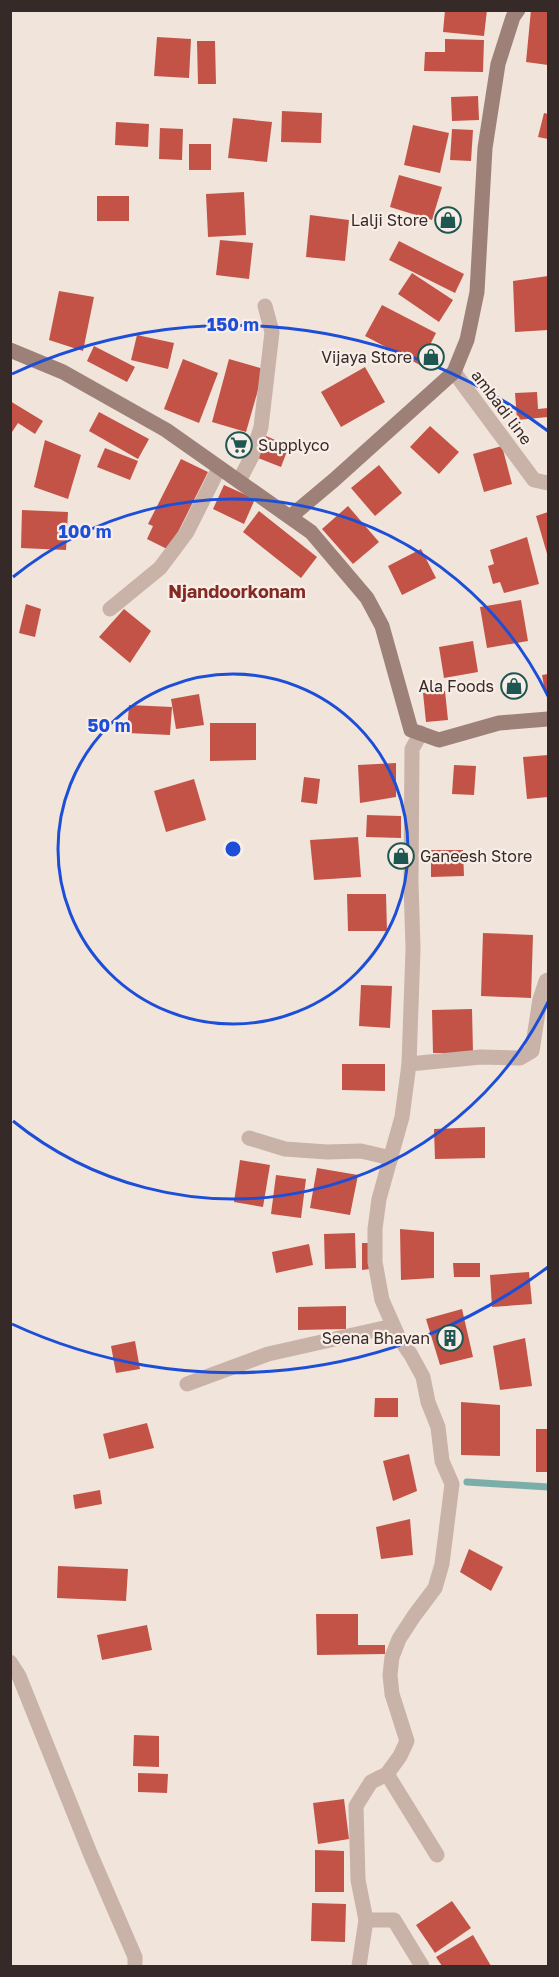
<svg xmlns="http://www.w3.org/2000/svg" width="559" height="1977" font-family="'Golos Text',sans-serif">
  <rect width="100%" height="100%" fill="#f1e4db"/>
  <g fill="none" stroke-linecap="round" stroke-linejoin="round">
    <polyline stroke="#7baea8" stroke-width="7" points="467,1482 548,1487"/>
  </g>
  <g fill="#c35347">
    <polygon points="445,10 487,10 484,36 443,32"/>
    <polygon points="531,10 548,10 548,65 526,62"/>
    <polygon points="157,37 191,39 189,78 154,76"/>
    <polygon points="445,39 484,40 483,72 424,71 425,52 445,52"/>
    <polygon points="197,41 215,41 216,84 198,84"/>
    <polygon points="478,96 479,120 452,121 451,97"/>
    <polygon points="282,111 322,113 321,143 281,142"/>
    <polygon points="544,113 548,114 548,139 538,137"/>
    <polygon points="233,118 272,122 267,162 228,158"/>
    <polygon points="116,122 149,124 148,147 115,145"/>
    <polygon points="413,125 449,133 440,173 404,165"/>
    <polygon points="160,128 183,129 182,160 159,159"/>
    <polygon points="452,129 473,130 471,161 450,160"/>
    <rect x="189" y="144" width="22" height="26"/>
    <polygon points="399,175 442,187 432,220 390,207"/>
    <polygon points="244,192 246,235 208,237 206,194"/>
    <rect x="97" y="196" width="32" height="25"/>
    <polygon points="445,207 458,212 451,232 438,227"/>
    <polygon points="310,215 349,220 345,261 306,257"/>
    <polygon points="220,240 253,243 249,279 216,275"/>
    <polygon points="399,241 464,274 455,293 389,260"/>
    <polygon points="412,273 453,300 439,322 398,294"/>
    <polygon points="548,276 548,330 515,332 513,281"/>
    <polygon points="59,291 94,297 83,351 49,340"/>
    <polygon points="382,305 436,333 420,365 365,336"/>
    <polygon points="137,335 174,343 168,369 131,360"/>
    <polygon points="94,346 135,367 127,382 87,361"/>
    <polygon points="183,359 218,373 199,423 164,409"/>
    <polygon points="229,359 264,369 246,432 212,422"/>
    <polygon points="365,367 385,402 341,427 321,392"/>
    <polygon points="537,392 538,409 548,408 548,417 517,420 515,393"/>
    <polygon points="10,401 43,421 35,434 18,423 10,435"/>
    <polygon points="99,412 149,439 138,459 89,431"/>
    <polygon points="430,426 459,452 439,474 410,447"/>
    <polygon points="266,436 289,446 281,467 258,458"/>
    <polygon points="45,440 81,455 68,499 34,487"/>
    <polygon points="502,446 512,484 484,492 473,454"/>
    <polygon points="105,448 138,461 130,480 97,467"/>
    <polygon points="181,459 208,472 169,550 147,539 153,526 148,524"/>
    <polygon points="379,465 402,493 375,516 351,488"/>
    <polygon points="224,485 255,499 244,524 213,509"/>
    <polygon points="348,506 379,542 353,564 322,529"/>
    <polygon points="22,510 68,512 66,550 21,548"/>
    <polygon points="259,511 317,557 301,578 243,532"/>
    <polygon points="548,512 548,557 536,516"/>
    <polygon points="527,537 539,584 504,593 500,582 493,584 488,566 494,564 490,550"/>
    <polygon points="421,549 436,578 402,595 388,566"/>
    <polygon points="521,600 528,641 487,648 480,607"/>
    <polygon points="26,604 41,609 35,637 19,633"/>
    <polygon points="124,609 151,631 130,663 99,637"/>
    <polygon points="473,641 478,672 444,678 439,647"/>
    <polygon points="548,674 548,691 545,692 542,675"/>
    <polygon points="445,691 448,720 426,722 423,693"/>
    <polygon points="199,694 204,725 176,729 171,699"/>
    <polygon points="129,705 172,707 170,735 127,733"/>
    <polygon points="210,723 256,723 256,760 210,761"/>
    <polygon points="548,755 548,797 527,799 523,757"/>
    <polygon points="396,763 396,797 360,803 358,765"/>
    <polygon points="454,765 476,766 474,795 452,794"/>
    <polygon points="304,777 320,779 317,804 301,802"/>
    <polygon points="194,779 206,820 166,832 154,791"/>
    <polygon points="367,815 401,816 401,838 366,837"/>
    <polygon points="358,837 361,877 314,880 310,840"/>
    <polygon points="431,850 463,850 464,876 431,877"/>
    <polygon points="347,894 386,894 387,931 348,931"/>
    <polygon points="483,933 533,935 531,998 481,996"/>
    <polygon points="361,985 392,986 390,1028 359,1026"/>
    <polygon points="472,1009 473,1053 433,1053 432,1010"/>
    <polygon points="342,1064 385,1064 385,1091 342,1090"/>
    <polygon points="485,1127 485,1158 435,1159 434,1129"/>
    <polygon points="240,1160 270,1165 263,1207 234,1202"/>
    <polygon points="317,1168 358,1175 350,1215 310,1208"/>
    <polygon points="276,1175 306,1179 301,1218 271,1214"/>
    <polygon points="400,1229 434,1232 434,1278 401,1280"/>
    <polygon points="355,1233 356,1268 325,1269 324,1234"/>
    <polygon points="362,1243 370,1243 370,1269 362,1270"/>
    <polygon points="309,1244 313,1265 276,1273 272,1252"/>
    <polygon points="453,1263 480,1263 480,1277 454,1277"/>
    <polygon points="529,1272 532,1304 492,1307 490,1275"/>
    <polygon points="346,1306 346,1329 298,1330 298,1307"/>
    <polygon points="462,1309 473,1357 440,1365 426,1319"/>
    <polygon points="525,1338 532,1386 500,1390 493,1346"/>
    <polygon points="135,1341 140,1369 116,1373 111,1346"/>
    <polygon points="375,1398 398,1398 398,1417 374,1417"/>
    <polygon points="461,1402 500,1405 500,1456 461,1455"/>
    <polygon points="147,1423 154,1448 109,1459 103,1434"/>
    <rect x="536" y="1429" width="12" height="43"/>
    <polygon points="409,1454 417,1491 393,1501 383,1461"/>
    <polygon points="100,1490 102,1504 75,1509 73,1495"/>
    <polygon points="410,1519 413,1555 381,1559 376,1527"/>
    <polygon points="469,1549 503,1567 491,1591 460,1572"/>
    <polygon points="58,1566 128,1569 126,1601 57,1598"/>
    <polygon points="316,1614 358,1614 358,1645 385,1645 385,1654 317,1655"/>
    <polygon points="147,1625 152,1650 102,1660 97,1635"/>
    <polygon points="134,1735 159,1736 159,1767 133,1766"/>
    <polygon points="138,1773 168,1774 167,1793 138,1792"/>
    <polygon points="344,1799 349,1839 318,1844 313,1803"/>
    <polygon points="315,1850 344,1851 344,1892 315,1892"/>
    <polygon points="452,1901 471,1928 435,1953 416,1925"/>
    <polygon points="312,1903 346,1904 345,1942 311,1941"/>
    <polygon points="473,1935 491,1966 442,1966 436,1957"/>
  </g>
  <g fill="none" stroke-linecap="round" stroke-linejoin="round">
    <g stroke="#c9b2a7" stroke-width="15">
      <polyline points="454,372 534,480 548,483"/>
      <polyline points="239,481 252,456 261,427 272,332 265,306"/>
      <polyline points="110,609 160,568 187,532 219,468"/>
      <polyline points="409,1064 481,1057 520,1058 532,1051 540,999 546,981 548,980"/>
      <polyline points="249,1138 285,1149 327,1152 361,1151 391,1158"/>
      <polyline points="187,1384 268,1354 393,1326"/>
      <polyline points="10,1662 19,1676 90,1853 135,1957 135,1966"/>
      <polyline points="387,1774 437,1855"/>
      <polyline points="366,1920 394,1920 422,1966"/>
      <polyline points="359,1966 366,1920 358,1880 356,1806 371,1782 387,1774 400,1756 407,1741 392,1694 390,1675 392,1657 399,1639 414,1616 435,1588 442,1564 452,1484 442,1461 438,1427 428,1402 423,1377 411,1355 398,1336 382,1300 375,1262 375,1229 379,1199 402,1117 409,1064 413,949 411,882 412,749 421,733"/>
    </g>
    <g stroke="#9d8179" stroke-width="15">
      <polyline points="10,350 63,372 166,430 311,532 367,598 382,626 411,730 439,740 499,723 548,719"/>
      <polyline points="290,517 334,480 454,372 467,340 477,292 485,148 498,64 513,17 518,10"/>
    </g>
  </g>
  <g fill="none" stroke="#1d4ed8" stroke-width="3">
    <circle cx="233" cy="849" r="175"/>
    <path d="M548 1002A350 350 0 0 1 13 1121M13 577A350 350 0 0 1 548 696"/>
    <path d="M548 1267A524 524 0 0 1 12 1324M12 374A524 524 0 0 1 548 431"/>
  </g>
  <defs>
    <g id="shop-ring" transform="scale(1.35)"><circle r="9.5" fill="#f9eee7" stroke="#1e5652" stroke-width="1.5"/><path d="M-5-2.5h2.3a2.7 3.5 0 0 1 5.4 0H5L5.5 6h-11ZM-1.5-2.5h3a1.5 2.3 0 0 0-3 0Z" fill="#1e5652"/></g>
    <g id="supermarket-ring" transform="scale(1.35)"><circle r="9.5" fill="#f9eee7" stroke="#1e5652" stroke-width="1.5"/><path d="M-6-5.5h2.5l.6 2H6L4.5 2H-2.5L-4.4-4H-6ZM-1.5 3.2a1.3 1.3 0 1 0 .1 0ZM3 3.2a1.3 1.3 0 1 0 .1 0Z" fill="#1e5652"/></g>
    <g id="building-ring" transform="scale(1.35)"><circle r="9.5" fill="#f9eee7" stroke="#1e5652" stroke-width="1.5"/><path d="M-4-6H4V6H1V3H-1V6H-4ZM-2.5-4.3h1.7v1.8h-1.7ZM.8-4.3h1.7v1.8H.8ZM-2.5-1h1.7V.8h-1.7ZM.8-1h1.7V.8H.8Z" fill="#1e5652"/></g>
  </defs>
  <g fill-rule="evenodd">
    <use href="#shop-ring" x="448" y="220"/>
    <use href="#shop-ring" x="431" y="357"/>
    <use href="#supermarket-ring" x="239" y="445"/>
    <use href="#shop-ring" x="514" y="686"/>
    <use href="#shop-ring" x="401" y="856"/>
    <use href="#building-ring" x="450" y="1338"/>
  </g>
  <g text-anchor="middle" stroke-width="4.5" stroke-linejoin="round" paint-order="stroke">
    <g font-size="16" fill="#362a28" stroke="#f9eee7" text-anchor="end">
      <text x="428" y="226">Lalji Store</text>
      <text x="412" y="363">Vijaya Store</text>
      <text x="258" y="451" text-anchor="start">Supplyco</text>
      <text x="494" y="692">Ala Foods</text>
      <text x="420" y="862" text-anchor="start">Ganeesh Store</text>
      <text x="430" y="1344">Seena Bhavan</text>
    </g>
    <g font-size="16" fill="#362a28" stroke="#f9eee7">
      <text transform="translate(502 407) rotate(53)" y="6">ambadi line</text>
    </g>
    <g font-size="18" font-weight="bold" fill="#832b23" stroke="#f9eee7">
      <text x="237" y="598">Njandoorkonam</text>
    </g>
  </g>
  <circle cx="233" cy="849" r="9" fill="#1d4ed8" stroke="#f9eee7" stroke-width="3"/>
  <g font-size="18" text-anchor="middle" font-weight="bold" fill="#1d4ed8" stroke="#f9eee7" stroke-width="4.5" stroke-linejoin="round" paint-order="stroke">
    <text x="233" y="331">150 m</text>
    <text x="85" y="538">100 m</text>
    <text x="109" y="732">50 m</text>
  </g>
  <rect width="559" height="1977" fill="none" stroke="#362a28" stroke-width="24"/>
</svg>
